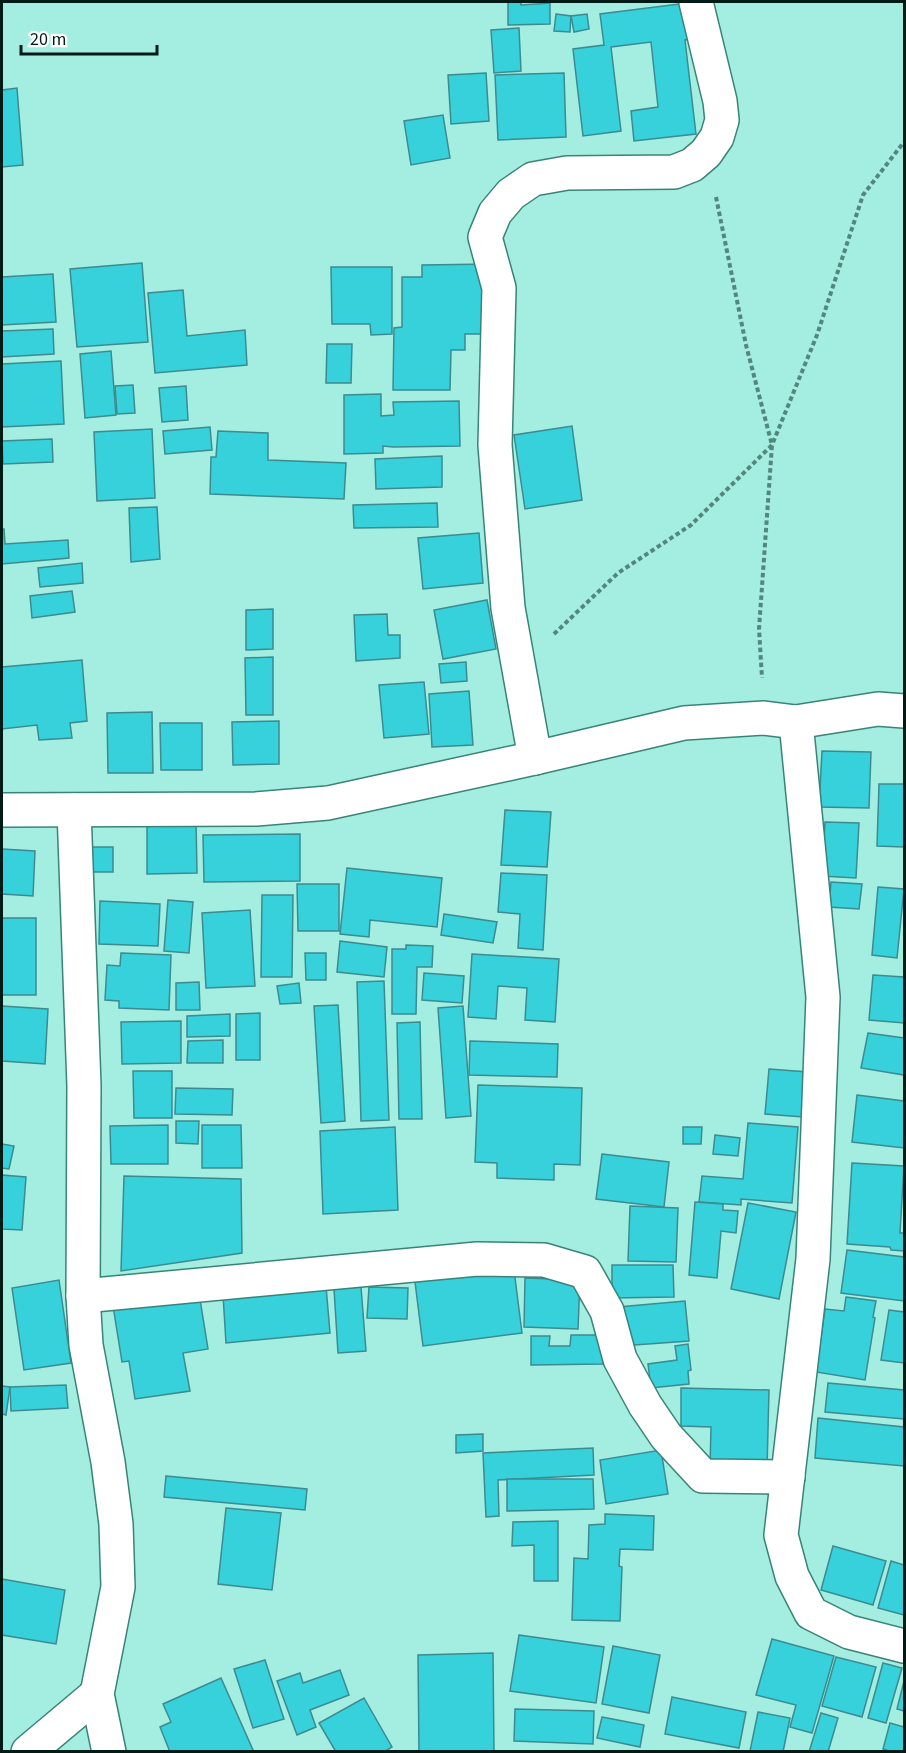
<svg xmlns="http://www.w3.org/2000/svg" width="906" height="1753" font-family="'Source Sans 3',sans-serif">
  <rect width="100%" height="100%" fill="#a3eee0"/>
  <g fill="#36d1db" stroke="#3c8b90" stroke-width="1.5">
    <polygon points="508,2 521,2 521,5 550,3 550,24 508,25"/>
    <polygon points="687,3 692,39 685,40 696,134 634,141 631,111 658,107 651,42 611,47 621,131 583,136 573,49 604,45 600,14"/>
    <polygon points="556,14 571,16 570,32 554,31"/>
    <polygon points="587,14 589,29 574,32 571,16"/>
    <polygon points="519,28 521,71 494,73 491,30"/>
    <polygon points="486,73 489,121 451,124 448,75"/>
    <polygon points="564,73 566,137 498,140 495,75"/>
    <polygon points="17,88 23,165 2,167 2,90"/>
    <polygon points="443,115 450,158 411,165 404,121"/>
    <polygon points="142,263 148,342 77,347 70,269"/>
    <polygon points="489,264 488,334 465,334 465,350 451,350 450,390 393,390 394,328 402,327 402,277 422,277 422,265"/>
    <polygon points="331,267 392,267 392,334 371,335 370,324 332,324"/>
    <polygon points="53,274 56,322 2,325 2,277"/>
    <polygon points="183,290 187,336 245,330 247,365 155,373 148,293"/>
    <polygon points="53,329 54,354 2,357 2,331"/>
    <polygon points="327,344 352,344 351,383 326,383"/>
    <polygon points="111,351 116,415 85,418 80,354"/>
    <polygon points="61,361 64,424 2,427 2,364"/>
    <polygon points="133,385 135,413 117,414 115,386"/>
    <polygon points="186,386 188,420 162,422 159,388"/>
    <polygon points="381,394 381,416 394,415 393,402 459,401 460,446 393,447 383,446 383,453 344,454 344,395"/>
    <polygon points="572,426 582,500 525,509 514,435"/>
    <polygon points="210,427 212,450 165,454 163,431"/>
    <polygon points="152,429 155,498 97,501 94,432"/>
    <polygon points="218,431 268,433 268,460 346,463 344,499 210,494 211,457 216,457"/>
    <polygon points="52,439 53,462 3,464 2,441"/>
    <polygon points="442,456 442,487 376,489 375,459"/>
    <polygon points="437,503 438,527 354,528 353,505"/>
    <polygon points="157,507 160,559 131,562 129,508"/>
    <polygon points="2,529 4,529 5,544 68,540 69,558 2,564"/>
    <polygon points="479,533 483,583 423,589 418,538"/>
    <polygon points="82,563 83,583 40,587 38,568"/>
    <polygon points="72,591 75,612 32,618 30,596"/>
    <polygon points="487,600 496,649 443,659 434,610"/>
    <polygon points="273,609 273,649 246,650 246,610"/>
    <polygon points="387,614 388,635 400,635 400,658 356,661 354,615"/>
    <polygon points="273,657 273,715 246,715 245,658"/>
    <polygon points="82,660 87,721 70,723 72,738 39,740 37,725 2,729 2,667"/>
    <polygon points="466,662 467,681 441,683 439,664"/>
    <polygon points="424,682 429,734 384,738 379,685"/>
    <polygon points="469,691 473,745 432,747 429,694"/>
    <polygon points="152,712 153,773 108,773 107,713"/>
    <polygon points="279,721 279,764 233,765 232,722"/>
    <polygon points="160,723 202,723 202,770 161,770"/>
    <polygon points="822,751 871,752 869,808 819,807"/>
    <polygon points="879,784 904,784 904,847 877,846"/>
    <polygon points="505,810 551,812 547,867 501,865"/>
    <polygon points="196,820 197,873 147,874 147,821"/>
    <polygon points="825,822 859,823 856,878 822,876"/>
    <polygon points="300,834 300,881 204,882 203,835"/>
    <polygon points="89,847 113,847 113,872 88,872"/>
    <polygon points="2,849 35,851 33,896 2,894"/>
    <polygon points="347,868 442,878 437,927 370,920 369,937 340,934"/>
    <polygon points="501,873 547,875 543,950 518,948 520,914 498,912"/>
    <polygon points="831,882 862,884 859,909 829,907"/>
    <polygon points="297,884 339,884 339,931 298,931"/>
    <polygon points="878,887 904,889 897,958 872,955"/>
    <polygon points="262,895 293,895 292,977 261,977"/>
    <polygon points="168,900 193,902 189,953 164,951"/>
    <polygon points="100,901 160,904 158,946 99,944"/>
    <polygon points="250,910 255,986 206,988 202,913"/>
    <polygon points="444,914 497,922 493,943 441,935"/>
    <rect x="2" y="918" width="34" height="77"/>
    <polygon points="340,941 387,947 384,977 337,972"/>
    <polygon points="406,945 433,946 432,967 417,967 416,1014 392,1014 392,949 406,949"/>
    <polygon points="121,953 171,955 169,1010 119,1008 119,1001 105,1000 107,965 120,966"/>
    <polygon points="305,953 326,953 326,980 306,980"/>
    <polygon points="472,954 559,959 555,1022 525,1020 527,988 498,986 496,1019 468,1017"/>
    <polygon points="424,973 464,976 462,1003 422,1000"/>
    <polygon points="873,975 904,977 904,1023 869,1020"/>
    <polygon points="384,981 389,1120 361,1121 357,982"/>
    <polygon points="199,982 200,1010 176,1010 176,983"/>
    <polygon points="299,983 301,1003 280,1004 277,986"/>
    <polygon points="338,1005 345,1121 321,1123 314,1006"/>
    <polygon points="2,1006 48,1009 45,1064 2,1061"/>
    <polygon points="463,1006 471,1116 446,1118 438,1008"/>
    <polygon points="260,1013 260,1060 236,1060 236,1014"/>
    <polygon points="230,1014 230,1036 187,1037 187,1016"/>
    <polygon points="181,1021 181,1063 122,1064 121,1022"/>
    <polygon points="420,1022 422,1119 399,1119 397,1023"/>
    <polygon points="868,1033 904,1038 904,1075 861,1068"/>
    <polygon points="223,1040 223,1063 187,1063 188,1041"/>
    <polygon points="470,1041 558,1044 557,1077 469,1075"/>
    <polygon points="769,1069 808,1072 803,1117 765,1114"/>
    <polygon points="133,1071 172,1071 172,1118 134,1118"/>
    <polygon points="478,1085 582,1088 580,1165 554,1164 554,1180 497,1178 497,1163 475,1162"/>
    <polygon points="176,1088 233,1089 232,1115 175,1114"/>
    <polygon points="857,1095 904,1101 904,1148 852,1142"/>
    <polygon points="176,1121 199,1121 198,1144 176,1143"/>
    <polygon points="748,1123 798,1127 792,1203 741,1199 741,1205 699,1202 702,1176 743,1179"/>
    <polygon points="168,1125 168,1164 111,1164 110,1126"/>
    <polygon points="202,1125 241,1125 242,1168 202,1168"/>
    <polygon points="395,1127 398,1210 323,1214 320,1131"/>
    <polygon points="683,1127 702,1127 701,1144 683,1144"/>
    <polygon points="715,1135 740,1138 738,1156 713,1154"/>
    <polygon points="2,1144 14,1146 9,1169 2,1168"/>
    <polygon points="602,1154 669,1162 664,1207 596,1199"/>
    <polygon points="852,1163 904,1166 900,1233 904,1233 904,1251 891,1250 890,1247 847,1244"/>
    <polygon points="2,1175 26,1177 22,1230 2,1229"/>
    <polygon points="124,1176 241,1179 242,1253 121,1271"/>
    <polygon points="695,1202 723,1204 723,1210 738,1211 736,1233 721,1231 717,1278 689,1275"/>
    <polygon points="748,1203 796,1212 779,1299 731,1289"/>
    <polygon points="630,1206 678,1208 676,1262 628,1261"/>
    <polygon points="847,1250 904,1257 904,1301 841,1293"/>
    <polygon points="612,1265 673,1265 674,1297 612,1298"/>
    <polygon points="514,1270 522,1333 423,1346 415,1282"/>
    <polygon points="525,1278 580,1280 578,1329 524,1327"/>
    <polygon points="59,1280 71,1363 24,1370 12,1288"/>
    <polygon points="326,1286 330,1333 226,1343 223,1295"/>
    <polygon points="361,1287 366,1351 338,1353 334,1289"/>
    <polygon points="369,1287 408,1288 407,1319 367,1318"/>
    <polygon points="199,1293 208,1349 183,1353 190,1391 135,1399 129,1361 122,1362 113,1306"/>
    <polygon points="846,1297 876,1301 873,1317 875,1318 865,1380 816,1372 825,1309 844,1311"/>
    <polygon points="685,1301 689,1341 621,1346 618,1307"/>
    <polygon points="889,1310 904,1312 904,1363 881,1360"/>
    <polygon points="571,1335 602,1335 603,1364 531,1365 531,1336 550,1336 549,1346 570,1346"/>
    <polygon points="688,1344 691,1370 688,1371 689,1384 651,1388 648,1364 677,1360 675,1346"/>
    <polygon points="828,1383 904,1390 904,1419 825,1412"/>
    <polygon points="66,1385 68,1408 11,1411 10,1387"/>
    <polygon points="2,1386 10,1387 6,1415 2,1414"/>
    <polygon points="681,1388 769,1390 767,1469 710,1468 711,1427 681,1426"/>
    <polygon points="818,1418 904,1427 904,1466 815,1458"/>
    <polygon points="483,1434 483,1451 456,1453 456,1435"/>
    <polygon points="593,1448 594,1475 498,1480 499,1516 486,1517 483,1453"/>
    <polygon points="661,1450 668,1494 606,1504 600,1460"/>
    <polygon points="166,1476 307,1489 305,1510 164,1497"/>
    <polygon points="507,1479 593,1479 594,1509 507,1511"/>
    <polygon points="226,1508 281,1513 272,1590 218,1584"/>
    <polygon points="605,1514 654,1516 653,1550 620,1549 619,1566 622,1567 620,1621 572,1620 574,1558 588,1559 589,1525 605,1524"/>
    <polygon points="558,1521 558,1581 534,1581 534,1545 512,1546 513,1522"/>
    <polygon points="833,1546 886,1561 873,1605 821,1590"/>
    <polygon points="891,1561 904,1565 904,1615 878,1608"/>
    <polygon points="2,1579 65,1590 56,1644 2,1635"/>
    <polygon points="519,1635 604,1647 596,1703 510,1691"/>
    <polygon points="772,1639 834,1656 812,1733 790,1727 796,1705 756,1695"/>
    <polygon points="613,1646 660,1655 649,1713 602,1704"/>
    <polygon points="493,1653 494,1752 419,1752 418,1655"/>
    <polygon points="836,1657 876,1667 862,1717 822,1706"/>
    <polygon points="265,1660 284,1719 253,1728 234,1669"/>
    <polygon points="883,1663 902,1668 886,1723 868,1718"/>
    <polygon points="340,1670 349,1695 310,1710 316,1727 297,1735 277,1681 300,1673 303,1683"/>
    <polygon points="221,1678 253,1750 249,1752 170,1752 160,1727 171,1722 163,1704"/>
    <polygon points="904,1681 904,1711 897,1709"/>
    <polygon points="672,1697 746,1712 739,1748 665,1734"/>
    <polygon points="364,1698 392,1747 384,1752 336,1752 319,1723"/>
    <polygon points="515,1709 594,1711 593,1744 514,1741"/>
    <polygon points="758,1712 790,1718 783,1752 750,1751"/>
    <polygon points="821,1713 838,1718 828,1752 809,1752"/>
    <polygon points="602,1717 644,1725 640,1747 597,1738"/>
    <polygon points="890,1723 904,1727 904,1752 893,1752 883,1749"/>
  </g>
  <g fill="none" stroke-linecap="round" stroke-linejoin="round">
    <g stroke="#388478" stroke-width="36">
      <g id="minor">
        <polyline points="796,722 823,997 813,1259 781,1535 792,1576 811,1613 849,1632 904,1646"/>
        <polyline points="535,758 508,608 495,445 499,288 485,237 495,213 511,194 533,179 567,173 674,172 692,165 706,153 717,137 722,120 720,101 696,2"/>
        <polyline points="2,810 256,809 328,803 535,758 684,723 764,718 796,722 878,709 904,711"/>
        <polyline points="74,810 84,1086 83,1296 86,1345 108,1462 116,1524 118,1587 97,1694 109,1752"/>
        <polyline points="83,1296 477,1259 544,1260 585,1272 607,1311 620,1359 645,1405 666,1436 703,1476 788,1477"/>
        <polyline points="28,1752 97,1694"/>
      </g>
    </g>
    <g stroke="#53867d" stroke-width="4" stroke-dasharray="4.5 3" stroke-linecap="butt">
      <polyline points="716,197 746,345 772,445 759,629 762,678"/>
      <polyline points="554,634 618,573 691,525 772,445 817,335 863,195 904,142"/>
    </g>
    <use href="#minor" stroke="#fff" stroke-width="33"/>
  </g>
  <rect width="906" height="1753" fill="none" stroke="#001a16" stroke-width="6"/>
  <path d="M21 45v9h136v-9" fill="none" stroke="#001a16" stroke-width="3"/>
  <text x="30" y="45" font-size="18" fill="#001a16" stroke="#fefefe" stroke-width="4.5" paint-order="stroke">20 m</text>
</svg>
